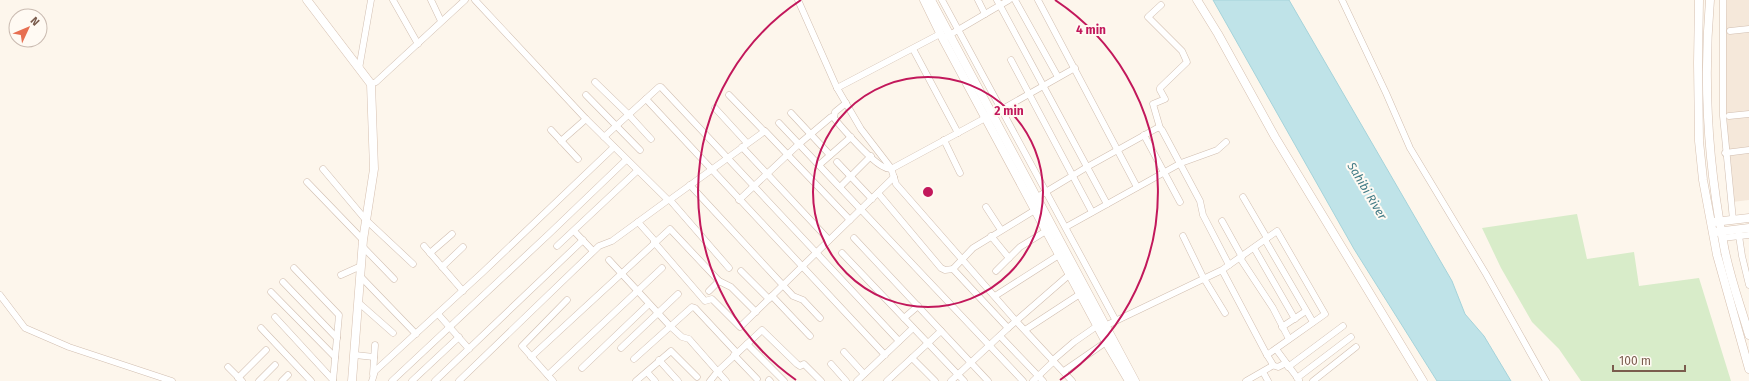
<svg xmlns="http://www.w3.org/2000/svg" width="1749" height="381" font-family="'Fira Sans',sans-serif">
  <rect width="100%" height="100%" fill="#fdf6ec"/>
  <polygon fill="#f5e8da" points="1727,0 1749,0 1749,200 1732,202 1723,113"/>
  <polygon fill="#d8ecc9" points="1577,214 1587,259 1634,252 1639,286 1699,278 1731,381 1581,381 1559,349 1532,322 1501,268 1482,228"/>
  <polygon fill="#bfe3e8" stroke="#a5d3da" points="1213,0 1289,0 1452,281 1465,314 1484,336 1511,381 1437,381 1354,249"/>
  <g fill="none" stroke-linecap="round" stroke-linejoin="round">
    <g stroke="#d1beb0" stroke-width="7">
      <g id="street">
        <polyline points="393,0 418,44"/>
        <polyline points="431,0 441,21"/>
        <polyline points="475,0 586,119 668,200 671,199 765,131 850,220"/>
        <polyline points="798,0 837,88 861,129 891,168 896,184 1016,321 1008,328 953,269"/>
        <polyline points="942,0 1116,321"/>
        <polyline points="978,0 985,14"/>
        <polyline points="997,0 1107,204"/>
        <polyline points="1015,0 1058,77"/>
        <polyline points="1038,0 1137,187"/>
        <polyline points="1342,0 1386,93 1410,148 1486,274 1546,381"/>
        <polyline points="1723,0 1723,116 1733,220"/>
        <polyline points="1730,31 1749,29"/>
        <polyline points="946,37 1009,0"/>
        <polyline points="913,49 958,133"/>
        <polyline points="1011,60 1092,212"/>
        <polyline points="359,69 371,0"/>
        <polyline points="595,82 629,115 651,139"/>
        <polyline points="371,84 376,82 389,70 465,0"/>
        <polyline points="837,88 940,34"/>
        <polyline points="586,95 640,150"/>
        <polyline points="729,95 764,131"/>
        <polyline points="646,99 885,355"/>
        <path d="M846 103 835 112 834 118C842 128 873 163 884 167 887 169 890 169 893 168L989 116"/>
        <polyline points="715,108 747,143"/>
        <polyline points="999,111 1075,68"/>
        <polyline points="791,113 830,155"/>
        <polyline points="1729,116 1749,114"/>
        <polyline points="779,123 1023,381"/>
        <polyline points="1160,128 1153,104 1165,99 1160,90 1160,88 1187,62 1182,51 1148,17 1161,5"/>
        <polyline points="551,130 578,159"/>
        <polyline points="1144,135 1180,202"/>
        <polyline points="604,137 659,87 661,87 899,341"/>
        <polyline points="944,140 960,173"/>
        <polyline points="561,141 586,119"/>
        <polyline points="742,147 829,240"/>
        <polyline points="1725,153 1749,150"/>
        <polyline points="837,162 872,199"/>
        <polyline points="819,165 851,137"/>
        <polyline points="323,169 365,219 413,264"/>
        <polyline points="307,182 363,240"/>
        <polyline points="690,185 793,296 803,300 820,318"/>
        <polyline points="840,187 871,156"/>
        <polyline points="878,193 941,268 945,270 953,269 973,248 1035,210"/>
        <polyline points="1243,197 1267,238"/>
        <polyline points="1034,199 1087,167 1159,127 1162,130 1200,201 1203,215 1229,265"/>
        <polyline points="670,200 729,268"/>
        <polyline points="739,200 799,144 831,117 834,116"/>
        <polyline points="986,207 1001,230"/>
        <polyline points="1222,221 1242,257"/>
        <polyline points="638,222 655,241"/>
        <polyline points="1066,227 1181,163 1217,150 1226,142"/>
        <polyline points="1738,229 1742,256 1749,285"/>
        <polyline points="574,231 593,251"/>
        <polyline points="991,236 1009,258"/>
        <polyline points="1183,236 1203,277 1225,313"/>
        <polyline points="854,238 988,381"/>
        <polyline points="1722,238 1749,235"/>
        <polyline points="1265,240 1313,322"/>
        <polyline points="654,242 705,301 712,299 740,327 894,177"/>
        <polyline points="362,246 394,279"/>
        <polyline points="424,246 463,291"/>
        <polyline points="557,246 637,171"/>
        <polyline points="1254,248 1295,319"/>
        <polyline points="430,253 452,234"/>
        <polyline points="842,253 964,381"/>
        <polyline points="1240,258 1273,308 1289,339"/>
        <polyline points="609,260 670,326 682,337 689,339 726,381"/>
        <polyline points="442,267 463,247"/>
        <polyline points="294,268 339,315 333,381"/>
        <polyline points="741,271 769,299"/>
        <polyline points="996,271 1020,247 1046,231"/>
        <polyline points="1070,274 1016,321 1072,381"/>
        <polyline points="341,275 361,266"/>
        <polyline points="361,277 416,334"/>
        <polyline points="283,282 337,338"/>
        <polyline points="709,291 719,281"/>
        <polyline points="271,292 335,357"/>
        <polyline points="0,295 25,328 69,347 172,381"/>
        <polyline points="772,296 810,336"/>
        <polyline points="995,296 1059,255"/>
        <polyline points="359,303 393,333"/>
        <polyline points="438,314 469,349"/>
        <polyline points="275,317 333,380"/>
        <polyline points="904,318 918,306"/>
        <polyline points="1105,326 1222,270 1277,231 1325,314 1267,355 1222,270"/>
        <polyline points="1282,327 1306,311"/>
        <polyline points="261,328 311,381"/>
        <polyline points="1025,330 1080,294"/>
        <polyline points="1000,336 1043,381"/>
        <polyline points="747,344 784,381"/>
        <polyline points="621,348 678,294"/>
        <polyline points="1276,349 1299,380"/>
        <polyline points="844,352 864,374"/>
        <polyline points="355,355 374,357"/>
        <polyline points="734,355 757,379"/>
        <polyline points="531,357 670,229 719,281 731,287 756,312"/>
        <polyline points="912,358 935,381"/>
        <polyline points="634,359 692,307 695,308 737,353"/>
        <polyline points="659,360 678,381"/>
        <polyline points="1053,360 1074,342 1097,326"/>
        <polyline points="831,364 846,381"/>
        <polyline points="1272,365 1278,367 1286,363"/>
        <polyline points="228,367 242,381"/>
        <polyline points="1288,367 1343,326"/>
        <polyline points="582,368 649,304"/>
        <polyline points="1064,371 1106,342"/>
        <polyline points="647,372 655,381"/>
        <polyline points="1263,372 1268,381"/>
        <polyline points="373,374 375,345"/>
        <polyline points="548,375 662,268"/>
        <polyline points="238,378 266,350"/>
        <polyline points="1297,378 1351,337"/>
        <polyline points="769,380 770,381"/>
        <polyline points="259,381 275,365"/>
        <polyline points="282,381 288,375"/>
        <polyline points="372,381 375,371 483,272 614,147"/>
        <polyline points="392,381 550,233 626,160"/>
        <polyline points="412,381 459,337"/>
        <polyline points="435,381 583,240"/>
        <polyline points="459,381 599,246 612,241 668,200"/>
        <polyline points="553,381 522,346 567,300"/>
        <polyline points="636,381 671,351 697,377"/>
        <polyline points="710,381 718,371 762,330 797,364 800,366 804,364 821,381"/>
        <polyline points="857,381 913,328"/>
        <polyline points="887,381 941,331"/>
        <polyline points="951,381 1008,328"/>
        <polyline points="1033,381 1054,361"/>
        <polyline points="1246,381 1272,366 1272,363 1267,355"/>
        <polyline points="1313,381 1356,347"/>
      </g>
    </g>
    <g stroke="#d6c0b0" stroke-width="9">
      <g id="secondary">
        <polyline points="307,0 371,84 374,169 363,240 352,381"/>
        <polyline points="924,0 943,39 1106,342 1129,381"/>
        <polyline points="931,0 1135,381"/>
        <polyline points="1197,0 1218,34 1275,137 1423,381"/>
        <polyline points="1699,0 1698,63 1699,141 1703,180 1717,255 1749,369"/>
        <path d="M1710 0C1703 81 1708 162 1723 241 1728 273 1740 304 1749 335"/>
        <polyline points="1714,222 1749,218"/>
        <polyline points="1716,232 1749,228"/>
      </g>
    </g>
    <use href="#street" stroke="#fff" stroke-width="6"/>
    <use href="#secondary" stroke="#fff" stroke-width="8"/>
  </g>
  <g fill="none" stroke="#c2185b" stroke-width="2">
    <circle cx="928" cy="192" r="115"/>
    <path d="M796 380A230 230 0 0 1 801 0M1055 0A230 230 0 0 1 1060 380"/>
  </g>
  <g text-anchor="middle" stroke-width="4" stroke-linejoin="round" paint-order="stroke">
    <g font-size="12" font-style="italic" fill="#437c86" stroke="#fffaf3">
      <text transform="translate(1367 191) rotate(59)" y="4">Sahibi River</text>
    </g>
  </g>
  <circle cx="928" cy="192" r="6" fill="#c2185b" stroke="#fffaf3" stroke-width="2"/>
  <g font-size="12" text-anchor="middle" font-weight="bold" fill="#c2185b" stroke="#fffaf3" stroke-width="4" stroke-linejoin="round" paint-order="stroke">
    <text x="1091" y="34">4 min</text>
    <text x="1009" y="115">2 min</text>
  </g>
  <g transform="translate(28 28) rotate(46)"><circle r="19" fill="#fffaf3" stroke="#cabbb1"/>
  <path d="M0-3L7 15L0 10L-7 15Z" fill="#e76f51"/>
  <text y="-6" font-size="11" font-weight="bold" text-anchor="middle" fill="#7a5c4d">N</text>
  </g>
  <path d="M1613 365v6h72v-6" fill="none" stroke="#7a5c4d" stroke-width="2"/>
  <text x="1619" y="365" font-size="12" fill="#7a5c4d" stroke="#fffaf3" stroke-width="3" paint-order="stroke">100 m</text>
</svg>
